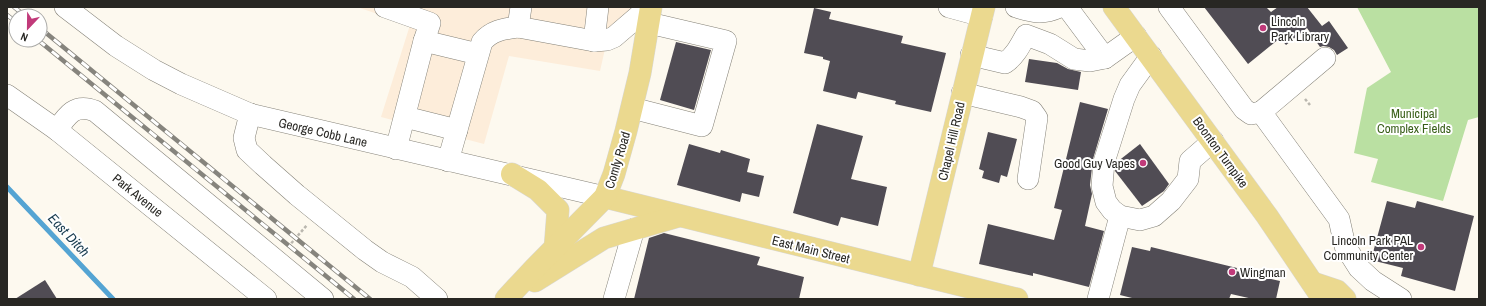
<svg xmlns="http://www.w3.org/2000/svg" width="1486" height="306" font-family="'Archivo Narrow',sans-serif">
  <rect width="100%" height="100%" fill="#fdf9ef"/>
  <polygon fill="#fdedda" points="357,7 638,7 605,49 600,71 509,56 484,144 381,117 410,25"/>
  <polygon fill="#bae0a2" points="1357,7 1479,7 1479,117 1468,120 1443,201 1371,182 1378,159 1354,153 1367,88 1391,72"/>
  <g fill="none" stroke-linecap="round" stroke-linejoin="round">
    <polyline stroke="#54a4d3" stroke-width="5" points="7,187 113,299"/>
  </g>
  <g fill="#504c54">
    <polygon points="1204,7 1266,7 1271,12 1278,7 1307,7 1322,26 1329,21 1348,48 1337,55 1334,50 1329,47 1323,46 1320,47 1307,28 1286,45 1280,38 1248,64"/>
    <polygon points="814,8 831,12 829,19 903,36 901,43 946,53 931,112 895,104 896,101 858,92 856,99 823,91 830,61 823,59 823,57 804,53"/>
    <polygon points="676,42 711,50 694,110 660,100"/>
    <polygon points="1029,59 1057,63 1068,69 1081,72 1078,90 1025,82"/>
    <polygon points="1080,102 1108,109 1093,159 1090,185 1092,194 1085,226 1104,231 1089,287 1033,273 1033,276 979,264 988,224 1054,240 1062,210 1054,208"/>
    <polygon points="817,124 863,136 851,179 887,187 878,226 841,217 838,226 793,213"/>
    <polygon points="988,132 1017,139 1007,177 1001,175 999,183 982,178 984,171 979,169"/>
    <polygon points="689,144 720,153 721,150 750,159 747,172 764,176 759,197 742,193 740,202 677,185"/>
    <polygon points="1140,144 1169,184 1164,191 1142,206 1115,171 1117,162"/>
    <polygon points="1387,201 1415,208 1417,201 1474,216 1455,291 1401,276 1403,268 1371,260"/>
    <polygon points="664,233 760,257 757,265 804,277 799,299 634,299 649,238"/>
    <polygon points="1132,247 1150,251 1151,247 1237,268 1236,271 1280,281 1276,299 1253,299 1231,294 1229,299 1136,299 1120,295"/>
    <polygon points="45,280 57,299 15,299"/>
  </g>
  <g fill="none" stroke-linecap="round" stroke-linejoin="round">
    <g stroke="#858278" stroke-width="22">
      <g id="minor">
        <polyline points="65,7 116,46 154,70 181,84 250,114 605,197"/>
        <polyline points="385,7 430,23 424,41 396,149"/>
        <polyline points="949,7 982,16"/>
        <path d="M1016 7C1034 12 1042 15 1060 7"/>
        <polyline points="1067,7 1105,58"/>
        <polyline points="1169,7 1244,109 1251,114 1261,112 1339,219 1345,246 1359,268 1373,281 1401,299"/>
        <polyline points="518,27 594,41 598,7"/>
        <polyline points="424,41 478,54"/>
        <polyline points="594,41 607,40 614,37 649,7"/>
        <path d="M971 55 1005 63C1015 56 1020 46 1026 35L1050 44 1074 59 1090 61 1105 58 1136 36"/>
        <polyline points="1151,56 1130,85 1124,99 1104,162 1102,186 1106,202 1112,210 1120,216 1140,220 1154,216 1171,201 1188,179 1190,161 1213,141"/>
        <polyline points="962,93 1021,107 1032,111 1037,118 1028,179"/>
        <polyline points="7,95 57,130 266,299"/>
        <polyline points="632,108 702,126 726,41 649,23"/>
        <polyline points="1261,112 1325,58"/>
        <polyline points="250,114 244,138 247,150 263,165 297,195 365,250 382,262 412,277 437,299"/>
        <polyline points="405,117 457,130"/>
        <path d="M57 130C67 115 75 103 95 111L323 299"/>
        <path d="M448 161 482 42C492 30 504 29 518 27L521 7"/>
        <polyline points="614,299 634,229"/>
        <polyline points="1098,299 1120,216"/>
      </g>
    </g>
    <g stroke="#d8d8d7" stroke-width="23">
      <g id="major">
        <polyline points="1114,7 1267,216 1323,299"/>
        <polyline points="512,174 538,190 558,210 555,249"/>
        <polyline points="605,197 1017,299"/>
        <polyline points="919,275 984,7"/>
        <polyline points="535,281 604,238 679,216"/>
        <polyline points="1313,283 1337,291 1345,299"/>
        <polyline points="506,299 534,269 605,197 614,174 626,131 640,73 651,7"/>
      </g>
    </g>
    <g stroke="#bab7af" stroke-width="2.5" stroke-dasharray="3 2" stroke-linecap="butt">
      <polyline points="1305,99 1310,105"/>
      <polyline points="288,247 307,225"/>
    </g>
    <use href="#minor" stroke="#fff" stroke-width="21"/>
    <use href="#major" stroke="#ebd98f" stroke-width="22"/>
    <g stroke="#86847d" stroke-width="4.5">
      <g id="rail">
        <polyline points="14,7 25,16"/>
        <polyline points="7,15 16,22"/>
        <polyline points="40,28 370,299"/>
        <polyline points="38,40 354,299"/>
      </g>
    </g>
    <use href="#rail" stroke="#fff" stroke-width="3" stroke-dasharray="9" stroke-linecap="butt"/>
  </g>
  <g fill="#c13a7a" stroke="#fff" stroke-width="1.5">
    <circle cx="1263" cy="28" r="4"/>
    <circle cx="1143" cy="163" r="4"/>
    <circle cx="1421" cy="247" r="4"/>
    <circle cx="1232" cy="272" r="4"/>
  </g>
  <g text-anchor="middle" stroke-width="4" stroke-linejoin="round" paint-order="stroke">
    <g font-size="13" fill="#282723" stroke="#fff" text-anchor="start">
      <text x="1271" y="26">Lincoln<tspan x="1271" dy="15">Park Library</tspan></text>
      <text x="1135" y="168" text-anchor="end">Good Guy Vapes</text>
      <text x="1413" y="245" text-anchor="end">Lincoln Park PAL<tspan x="1413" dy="15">Community Center</tspan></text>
      <text x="1240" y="277">Wingman</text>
    </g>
    <g font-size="13" fill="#395f19" stroke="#fff">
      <text x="1414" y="118">Municipal<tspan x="1414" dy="15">Complex Fields</tspan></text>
    </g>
    <g font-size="13" fill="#282723" stroke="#fff">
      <text transform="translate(323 132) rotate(13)" y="5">George Cobb Lane</text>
      <text transform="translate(951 141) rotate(-77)" y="5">Chapel Hill Road</text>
      <text transform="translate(1221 152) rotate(54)" y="5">Boonton Turnpike</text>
      <text transform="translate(617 160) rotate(-73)" y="5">Comly Road</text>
      <text transform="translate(138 195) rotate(39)" y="5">Park Avenue</text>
      <text transform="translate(811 249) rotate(14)" y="5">East Main Street</text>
    </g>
    <g font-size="14" font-style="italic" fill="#193c50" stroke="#fff">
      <text transform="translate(69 235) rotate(47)" y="5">East Ditch</text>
    </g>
  </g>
  <rect width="1486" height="306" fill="none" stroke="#282723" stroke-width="16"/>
  <g transform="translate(28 28) rotate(202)"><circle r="19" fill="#ffffff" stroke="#a9a9a7"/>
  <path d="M0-3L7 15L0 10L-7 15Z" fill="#c13a7a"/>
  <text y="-6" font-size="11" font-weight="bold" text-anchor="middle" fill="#282723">N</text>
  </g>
</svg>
